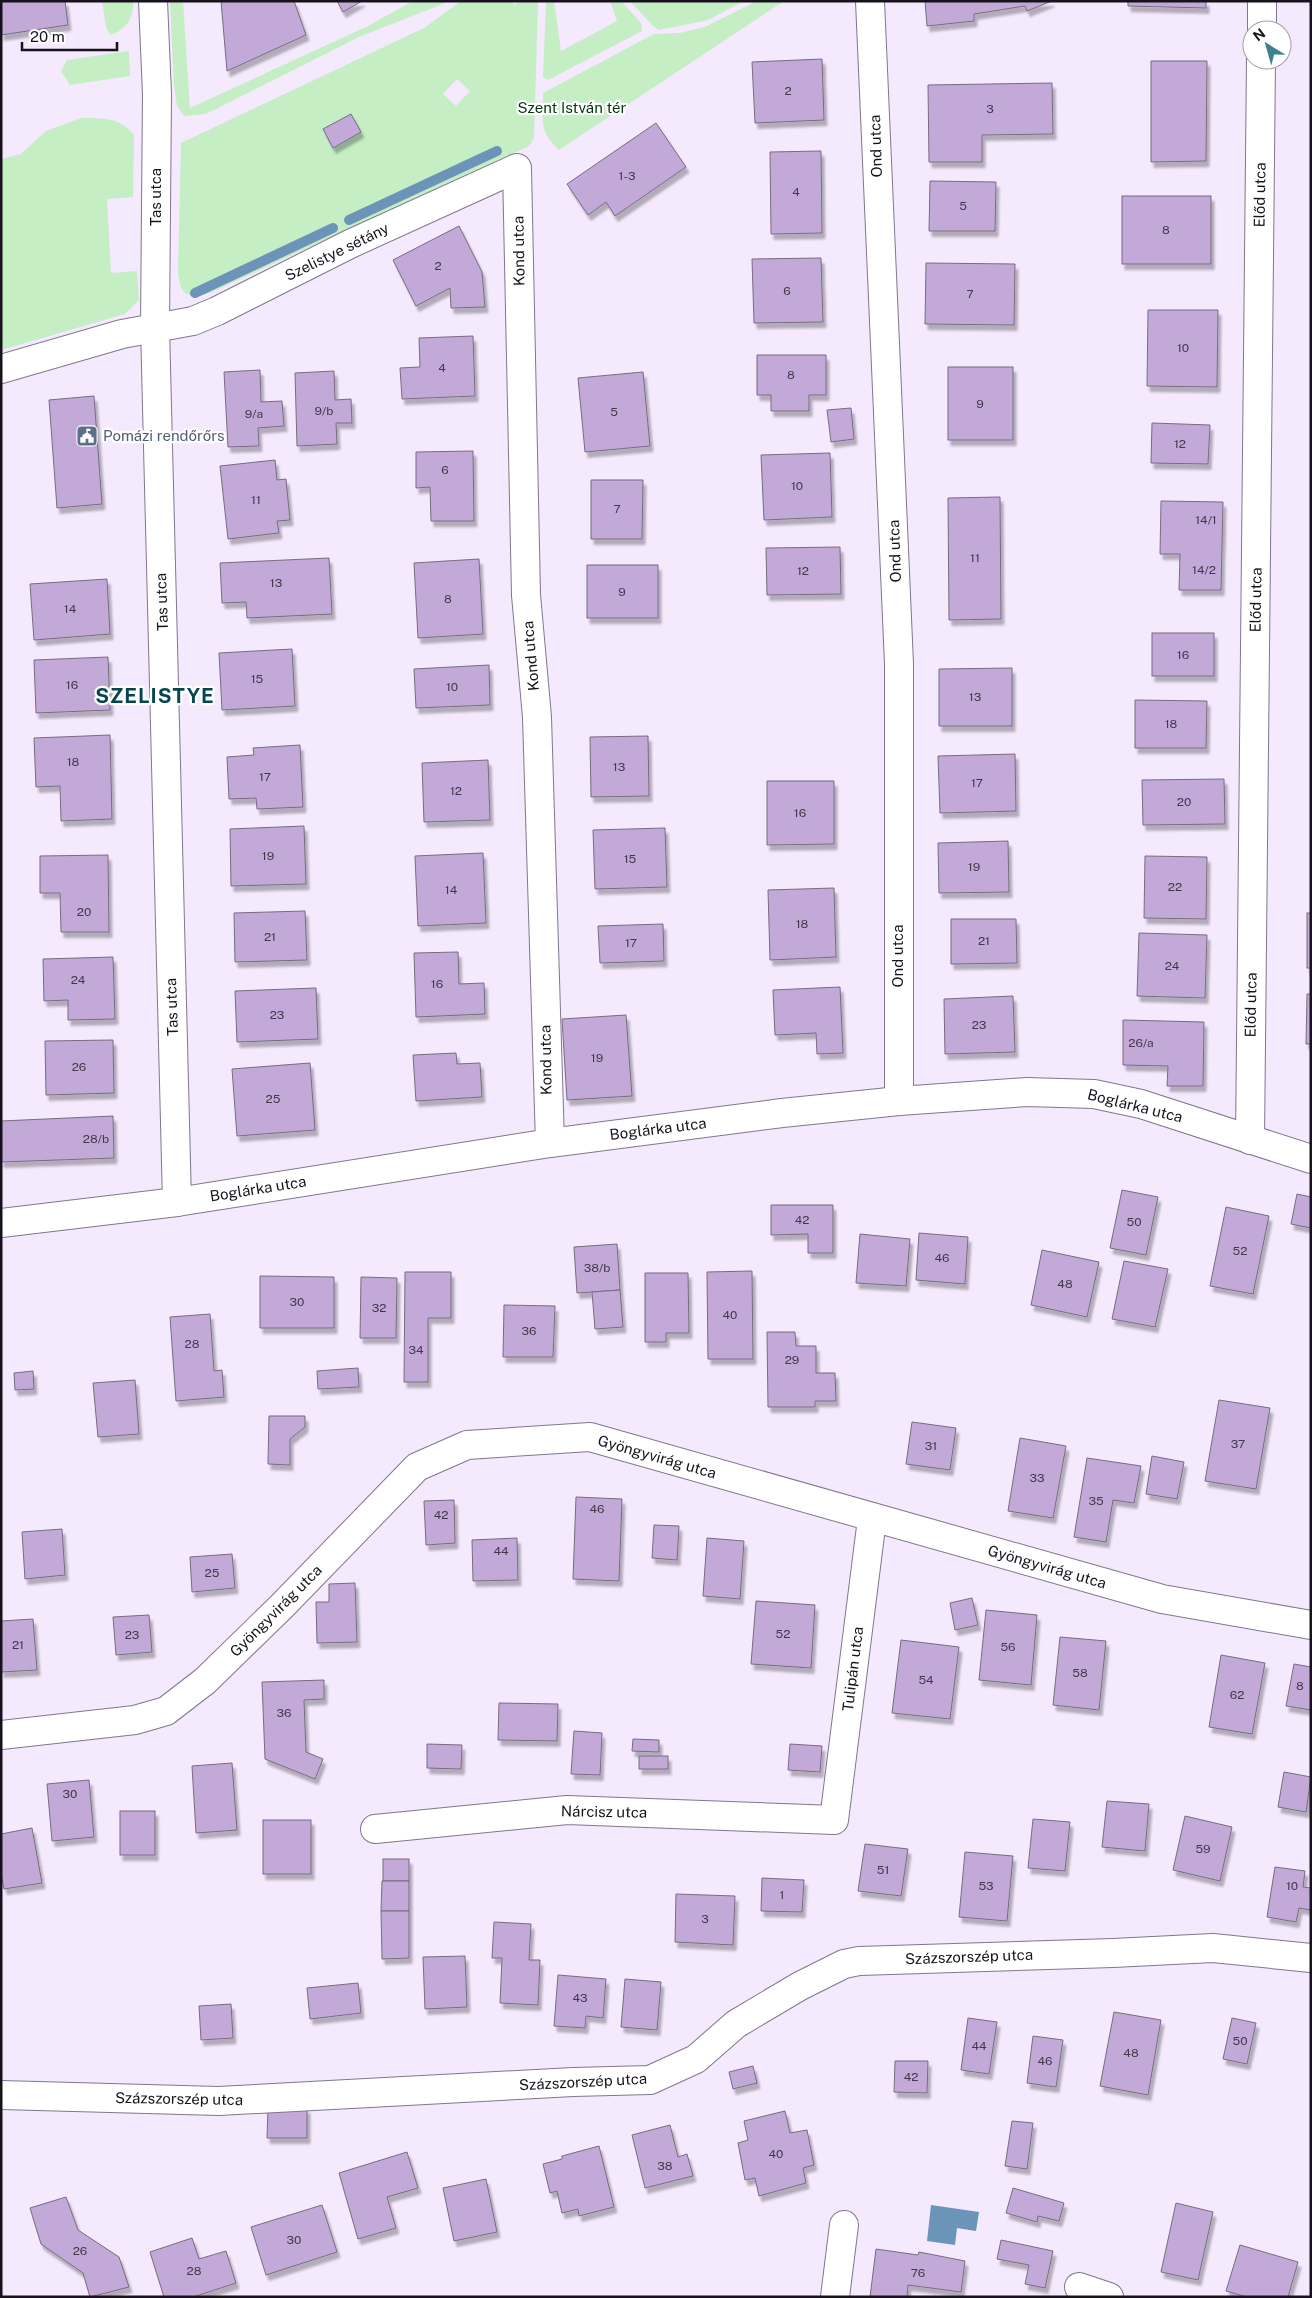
<svg xmlns="http://www.w3.org/2000/svg" width="1312" height="2298" font-family="'Public Sans',sans-serif">
  <defs>
    <filter id="shadow"><feDropShadow dx="3" dy="5.5" stdDeviation="1" flood-color="#0004"/></filter>
  </defs>
  <rect width="100%" height="100%" fill="#f4e9fd"/>
  <g fill="#c5eec5" fill-rule="evenodd">
    <path d="M102 1H133C134 18 126 30 110 35L106 27Z"/>
    <polygon points="170,1 183,1 190,108 366,27 413,1 450,1 359,37 206,114 184,116 177,106 174,85"/>
    <path d="M461 1H512L514 5 521 1 538 2 534 138 529 146 210 293C188 299 180 296 178 272L181 143 424 28ZM457 79 470 91 456 106 443 94Z"/>
    <polygon points="546,1 554,1 561,51 617,21 610,1 621,1 641,23 642,31 548,80 543,77"/>
    <polygon points="630,1 744,1 708,20 659,30 653,26"/>
    <path d="M757 1H784L559 150C538 130 543 120 543 93L654 34 680 33 705 27Z"/>
    <polygon points="129,51 130,76 70,85 61,71 67,60"/>
    <path d="M81 118C102 118 120 117 134 135L133 197 107 199 111 273 137 271 139 300 125 314 1 350V159L21 154 46 131Z"/>
  </g>
  <polygon fill="#6c94b9" points="931,2205 979,2212 976,2231 957,2228 955,2245 927,2241"/>
  <g fill="none" stroke-linecap="round" stroke-linejoin="round">
    <g stroke="#6c94b9" stroke-width="10">
      <polyline points="349,220 497,151"/>
      <polyline points="195,293 333,228"/>
    </g>
  </g>
  <g fill="#c3a9d8" stroke="#776b81" filter="url(#shadow)">
    <polygon points="1,1 65,1 68,25 1,35"/>
    <polygon points="221,1 294,1 306,35 227,71"/>
    <polygon points="337,1 362,1 343,12"/>
    <polygon points="925,1 1052,1 1027,11 1025,6 974,14 974,21 927,26"/>
    <polygon points="1128,1 1206,1 1206,8 1128,6"/>
    <polygon points="822,59 824,120 755,123 752,62"/>
    <polygon points="1151,61 1207,61 1206,161 1151,162"/>
    <polygon points="1052,83 1053,134 982,135 982,162 929,162 928,85"/>
    <polygon points="351,114 361,132 333,148 323,129"/>
    <polygon points="656,123 686,167 615,216 606,202 588,215 567,184"/>
    <polygon points="821,151 822,233 771,234 770,152"/>
    <polygon points="930,181 996,182 995,231 929,231"/>
    <rect x="1122" y="196" width="89" height="68"/>
    <polygon points="459,226 482,272 485,307 451,308 450,288 416,306 393,260"/>
    <polygon points="821,258 823,322 754,323 752,259"/>
    <polygon points="926,263 1015,264 1014,325 925,324"/>
    <polygon points="1148,310 1218,310 1217,387 1147,386"/>
    <polygon points="473,336 475,396 402,399 400,368 420,367 419,338"/>
    <polygon points="757,355 826,355 826,395 809,395 809,411 771,411 771,395 757,395"/>
    <rect x="948" y="367" width="65" height="73"/>
    <polygon points="260,370 261,402 282,401 284,426 258,428 259,446 228,447 224,372"/>
    <polygon points="334,371 335,400 351,399 352,423 336,423 337,444 297,446 295,373"/>
    <polygon points="643,372 650,446 585,452 578,378"/>
    <polygon points="94,396 102,504 57,508 49,400"/>
    <polygon points="851,408 854,439 831,442 827,410"/>
    <polygon points="1152,423 1210,425 1208,464 1151,463"/>
    <polygon points="473,451 474,521 431,521 430,487 416,488 416,452"/>
    <polygon points="830,453 832,517 764,520 761,455"/>
    <polygon points="275,460 277,480 286,479 290,520 277,521 279,533 228,539 220,466"/>
    <polygon points="591,480 643,480 642,539 591,539"/>
    <polygon points="1000,497 1001,619 949,620 948,498"/>
    <polygon points="1161,501 1223,502 1221,590 1179,590 1180,554 1160,554"/>
    <polygon points="840,547 841,594 767,595 766,548"/>
    <polygon points="329,558 332,614 247,618 246,602 222,603 220,563"/>
    <polygon points="479,559 483,634 418,638 414,563"/>
    <rect x="587" y="565" width="71" height="53"/>
    <polygon points="107,579 110,634 34,640 30,584"/>
    <rect x="1152" y="633" width="62" height="43"/>
    <polygon points="292,649 295,706 222,710 219,653"/>
    <polygon points="108,657 110,710 36,713 34,660"/>
    <polygon points="489,665 490,705 416,708 414,669"/>
    <polygon points="1012,668 1012,726 939,726 939,669"/>
    <polygon points="1135,700 1207,701 1206,748 1135,748"/>
    <polygon points="110,735 112,819 61,821 60,786 36,787 34,738"/>
    <polygon points="648,736 649,796 591,797 590,737"/>
    <polygon points="300,745 303,807 257,809 256,798 229,799 227,757 254,755 253,748"/>
    <polygon points="1015,754 1016,811 940,813 938,756"/>
    <polygon points="488,760 490,820 424,822 422,763"/>
    <polygon points="1224,779 1225,824 1143,825 1142,780"/>
    <polygon points="767,781 834,781 834,844 767,845"/>
    <polygon points="304,826 306,884 231,886 230,829"/>
    <polygon points="665,828 667,887 595,889 593,830"/>
    <polygon points="1008,841 1009,892 939,893 938,843"/>
    <polygon points="483,853 486,923 418,926 415,856"/>
    <polygon points="108,855 109,932 61,932 60,893 40,893 40,856"/>
    <polygon points="1145,856 1207,857 1206,919 1144,918"/>
    <polygon points="834,888 836,957 770,960 768,890"/>
    <polygon points="305,911 307,960 235,962 234,913"/>
    <rect x="1307" y="913" width="4" height="55"/>
    <polygon points="951,919 1016,919 1017,963 951,964"/>
    <polygon points="663,924 664,961 600,963 598,926"/>
    <polygon points="1139,933 1207,935 1205,998 1137,996"/>
    <polygon points="458,952 459,984 484,983 485,1014 416,1017 414,953"/>
    <polygon points="113,957 115,1019 68,1020 68,1000 44,1001 43,959"/>
    <polygon points="840,987 843,1053 817,1054 816,1033 775,1035 773,990"/>
    <polygon points="316,988 318,1039 237,1042 235,991"/>
    <polygon points="1307,994 1311,994 1311,1044 1306,1044"/>
    <polygon points="1013,996 1015,1052 945,1054 944,999"/>
    <polygon points="626,1015 632,1096 567,1100 562,1019"/>
    <polygon points="1123,1020 1204,1022 1203,1086 1167,1086 1168,1066 1123,1065"/>
    <polygon points="113,1040 114,1093 46,1095 45,1041"/>
    <polygon points="456,1053 457,1064 480,1063 482,1097 416,1101 413,1055"/>
    <polygon points="310,1063 315,1130 237,1136 232,1069"/>
    <polygon points="113,1116 114,1158 1,1162 1,1121"/>
    <polygon points="1122,1190 1158,1197 1146,1255 1110,1248"/>
    <polygon points="1297,1194 1311,1197 1311,1228 1291,1224"/>
    <polygon points="771,1205 833,1205 833,1253 808,1253 808,1234 771,1235"/>
    <polygon points="1226,1207 1269,1216 1253,1294 1210,1286"/>
    <polygon points="919,1233 968,1237 965,1284 916,1280"/>
    <polygon points="860,1234 910,1239 906,1286 856,1283"/>
    <polygon points="617,1244 620,1290 577,1293 574,1247"/>
    <polygon points="1042,1250 1099,1262 1087,1317 1031,1305"/>
    <polygon points="1124,1261 1168,1269 1155,1327 1112,1319"/>
    <polygon points="752,1271 753,1359 708,1359 707,1272"/>
    <polygon points="405,1272 451,1272 451,1318 428,1318 428,1382 404,1382"/>
    <polygon points="645,1273 688,1273 689,1333 666,1333 666,1342 645,1342"/>
    <polygon points="260,1276 334,1277 334,1328 260,1328"/>
    <polygon points="361,1277 397,1278 396,1338 360,1338"/>
    <polygon points="620,1290 623,1327 595,1329 592,1292"/>
    <polygon points="504,1305 555,1306 553,1357 503,1357"/>
    <polygon points="210,1314 214,1371 222,1370 224,1397 176,1401 170,1317"/>
    <polygon points="767,1332 795,1332 796,1346 816,1346 816,1373 835,1373 836,1401 815,1401 815,1407 768,1407"/>
    <polygon points="358,1368 359,1387 318,1389 317,1371"/>
    <polygon points="33,1371 34,1389 15,1390 14,1373"/>
    <polygon points="135,1380 139,1434 98,1437 93,1383"/>
    <polygon points="1219,1400 1270,1408 1256,1489 1205,1481"/>
    <polygon points="269,1416 305,1416 305,1427 290,1439 290,1465 268,1464"/>
    <polygon points="912,1422 956,1428 950,1470 906,1464"/>
    <polygon points="1020,1438 1066,1446 1053,1518 1008,1511"/>
    <polygon points="1152,1456 1184,1462 1177,1499 1146,1494"/>
    <polygon points="1087,1458 1141,1466 1134,1503 1113,1500 1106,1542 1074,1537"/>
    <polygon points="576,1497 622,1499 619,1581 573,1579"/>
    <polygon points="454,1500 455,1543 426,1545 424,1501"/>
    <polygon points="654,1525 679,1526 677,1560 652,1558"/>
    <polygon points="62,1529 65,1575 25,1579 22,1532"/>
    <polygon points="517,1538 518,1580 473,1581 472,1540"/>
    <polygon points="707,1538 744,1541 740,1599 703,1596"/>
    <polygon points="232,1554 235,1588 192,1592 190,1557"/>
    <polygon points="355,1583 357,1642 317,1643 316,1602 329,1602 329,1584"/>
    <polygon points="972,1598 978,1625 955,1630 950,1603"/>
    <polygon points="756,1601 815,1605 811,1668 751,1664"/>
    <polygon points="986,1610 1037,1615 1031,1685 979,1680"/>
    <polygon points="149,1615 152,1652 116,1655 113,1617"/>
    <polygon points="33,1619 37,1670 1,1672 1,1621"/>
    <polygon points="1060,1637 1106,1641 1099,1710 1053,1705"/>
    <polygon points="901,1640 959,1647 950,1719 892,1713"/>
    <polygon points="1221,1655 1265,1663 1252,1734 1209,1727"/>
    <polygon points="1294,1664 1311,1667 1311,1710 1286,1706"/>
    <polygon points="324,1680 324,1699 304,1700 306,1752 323,1759 315,1779 265,1759 262,1682"/>
    <polygon points="499,1703 558,1704 557,1741 498,1740"/>
    <polygon points="574,1731 602,1733 600,1775 571,1774"/>
    <polygon points="633,1739 659,1740 659,1752 632,1751"/>
    <polygon points="427,1744 462,1745 461,1769 427,1768"/>
    <polygon points="790,1744 822,1746 820,1772 788,1770"/>
    <rect x="639" y="1756" width="29" height="13"/>
    <polygon points="232,1763 237,1830 196,1833 192,1766"/>
    <polygon points="1284,1772 1311,1777 1306,1812 1278,1807"/>
    <polygon points="89,1780 94,1837 52,1841 47,1784"/>
    <polygon points="1107,1801 1149,1804 1145,1851 1102,1847"/>
    <rect x="120" y="1811" width="35" height="44"/>
    <polygon points="1185,1816 1232,1827 1220,1881 1173,1870"/>
    <polygon points="1033,1819 1070,1822 1065,1871 1028,1868"/>
    <rect x="263" y="1820" width="48" height="54"/>
    <polygon points="32,1828 42,1883 4,1889 1,1874 1,1834"/>
    <polygon points="865,1844 908,1849 901,1896 858,1891"/>
    <polygon points="965,1852 1013,1856 1007,1921 959,1917"/>
    <rect x="383" y="1859" width="26" height="22"/>
    <polygon points="1275,1867 1305,1871 1303,1887 1311,1888 1311,1910 1299,1908 1296,1922 1267,1917"/>
    <polygon points="762,1878 804,1880 802,1912 761,1911"/>
    <polygon points="382,1881 409,1881 409,1911 381,1911"/>
    <polygon points="676,1894 735,1896 733,1945 675,1942"/>
    <polygon points="381,1911 409,1911 409,1958 382,1959"/>
    <polygon points="494,1922 531,1924 529,1960 540,1960 538,2005 500,2003 502,1958 492,1958"/>
    <polygon points="465,1956 467,2007 425,2009 423,1957"/>
    <polygon points="558,1975 606,1979 603,2018 586,2016 585,2028 554,2026"/>
    <polygon points="625,1979 661,1982 657,2030 621,2027"/>
    <polygon points="358,1983 361,2013 310,2019 307,1988"/>
    <polygon points="231,2004 233,2038 201,2040 199,2006"/>
    <polygon points="1114,2012 1161,2020 1148,2095 1100,2086"/>
    <polygon points="968,2018 997,2022 989,2074 961,2070"/>
    <polygon points="1232,2018 1256,2023 1247,2064 1223,2059"/>
    <polygon points="1033,2036 1063,2040 1056,2087 1027,2083"/>
    <polygon points="895,2061 928,2061 927,2093 894,2092"/>
    <polygon points="753,2066 757,2083 733,2089 729,2072"/>
    <polygon points="268,2108 307,2108 307,2138 267,2138"/>
    <polygon points="785,2111 790,2133 807,2130 814,2165 803,2168 806,2183 759,2196 755,2178 745,2180 738,2143 748,2140 744,2121"/>
    <polygon points="1012,2121 1033,2123 1027,2169 1005,2166"/>
    <polygon points="670,2125 678,2157 687,2154 693,2176 645,2188 632,2135"/>
    <polygon points="599,2146 614,2207 579,2216 578,2209 562,2213 557,2191 550,2193 543,2164 562,2159 562,2156"/>
    <polygon points="407,2152 418,2188 387,2197 396,2228 358,2239 339,2173"/>
    <polygon points="486,2179 497,2232 454,2241 443,2188"/>
    <polygon points="1013,2188 1064,2203 1059,2221 1038,2216 1037,2222 1006,2213"/>
    <polygon points="66,2197 78,2230 119,2257 129,2287 90,2297 83,2273 41,2244 30,2208"/>
    <polygon points="1176,2203 1213,2212 1198,2280 1161,2272"/>
    <polygon points="322,2205 337,2252 266,2275 251,2227"/>
    <polygon points="192,2238 199,2259 226,2251 236,2283 193,2297 164,2297 150,2252"/>
    <polygon points="1001,2240 1053,2251 1045,2288 1025,2284 1029,2265 997,2259"/>
    <polygon points="1240,2245 1298,2262 1288,2297 1247,2297 1226,2291"/>
    <polygon points="876,2249 918,2255 919,2252 965,2261 961,2292 908,2285 907,2297 870,2297"/>
  </g>
  <g fill="none" stroke-linecap="round" stroke-linejoin="round">
    <g stroke="#82768c" stroke-width="30">
      <g id="street">
        <polyline points="153,1 157,94 155,327 177,1202"/>
        <polyline points="870,1 899,664 899,1101"/>
        <polyline points="1262,30 1262,1"/>
        <polyline points="1,369 122,334 193,321 217,311 350,244 517,168 526,595 537,717 550,1143"/>
        <polyline points="1250,1140 1261,60"/>
        <polyline points="1,1223 177,1202 550,1143 782,1113 899,1101 1027,1092 1094,1094 1141,1104 1311,1159"/>
        <polyline points="1,1735 135,1720 166,1711 205,1681 282,1606 417,1467 467,1445 590,1437 1162,1599 1311,1625"/>
        <polyline points="375,1829 567,1810 834,1820 872,1519"/>
        <polyline points="1,2095 219,2101 573,2082 650,2080 696,2059 736,2024 800,1986 844,1964 859,1961 1113,1953 1213,1948 1311,1958"/>
        <polyline points="1079,2287 1109,2297"/>
        <polyline points="835,2297 844,2225"/>
      </g>
    </g>
    <use href="#street" stroke="#fff" stroke-width="28"/>
  </g>
  <defs>
    <g id="civic-square" transform="scale(1.125)"><rect x="-9" y="-9" width="18" height="18" rx="4" fill="#5c6f8a" stroke="#fff"/><path d="M-.6-6.5H3V-4.5H.6V-3L4-1V1h2V6H-6V1h2V-1L-.6-3ZM-1.2 2.5V6h2.4V2.5Z" fill="#fff"/></g>
  </defs>
  <g fill-rule="evenodd">
    <use href="#civic-square" x="87" y="436"/>
  </g>
  <g text-anchor="middle" stroke-width="4.5" stroke-linejoin="round" paint-order="stroke">
    <g font-size="12" fill="#42384a">
      <text x="788" y="95">2</text>
      <text x="990" y="113">3</text>
      <text x="627" y="180">1-3</text>
      <text x="796" y="196">4</text>
      <text x="963" y="210">5</text>
      <text x="1166" y="234">8</text>
      <text x="438" y="270">2</text>
      <text x="787" y="295">6</text>
      <text x="970" y="298">7</text>
      <text x="1183" y="352">10</text>
      <text x="442" y="372">4</text>
      <text x="791" y="379">8</text>
      <text x="980" y="408">9</text>
      <text x="324" y="415">9/b</text>
      <text x="614" y="416">5</text>
      <text x="254" y="418">9/a</text>
      <text x="1180" y="448">12</text>
      <text x="445" y="474">6</text>
      <text x="797" y="490">10</text>
      <text x="256" y="504">11</text>
      <text x="617" y="513">7</text>
      <text x="1206" y="524">14/1</text>
      <text x="975" y="562">11</text>
      <text x="1204" y="574">14/2</text>
      <text x="803" y="575">12</text>
      <text x="276" y="587">13</text>
      <text x="622" y="596">9</text>
      <text x="448" y="603">8</text>
      <text x="70" y="613">14</text>
      <text x="1183" y="659">16</text>
      <text x="257" y="683">15</text>
      <text x="72" y="689">16</text>
      <text x="452" y="691">10</text>
      <text x="975" y="701">13</text>
      <text x="1171" y="728">18</text>
      <text x="73" y="766">18</text>
      <text x="619" y="771">13</text>
      <text x="265" y="781">17</text>
      <text x="977" y="787">17</text>
      <text x="456" y="795">12</text>
      <text x="1184" y="806">20</text>
      <text x="800" y="817">16</text>
      <text x="268" y="860">19</text>
      <text x="630" y="863">15</text>
      <text x="974" y="871">19</text>
      <text x="1175" y="891">22</text>
      <text x="451" y="894">14</text>
      <text x="84" y="916">20</text>
      <text x="802" y="928">18</text>
      <text x="270" y="941">21</text>
      <text x="984" y="945">21</text>
      <text x="631" y="947">17</text>
      <text x="1172" y="970">24</text>
      <text x="78" y="984">24</text>
      <text x="437" y="988">16</text>
      <text x="277" y="1019">23</text>
      <text x="979" y="1029">23</text>
      <text x="1141" y="1047">26/a</text>
      <text x="597" y="1062">19</text>
      <text x="79" y="1071">26</text>
      <text x="273" y="1103">25</text>
      <text x="96" y="1143">28/b</text>
      <text x="802" y="1224">42</text>
      <text x="1134" y="1226">50</text>
      <text x="1240" y="1255">52</text>
      <text x="942" y="1262">46</text>
      <text x="597" y="1272">38/b</text>
      <text x="1065" y="1288">48</text>
      <text x="297" y="1306">30</text>
      <text x="379" y="1312">32</text>
      <text x="730" y="1319">40</text>
      <text x="529" y="1335">36</text>
      <text x="192" y="1348">28</text>
      <text x="416" y="1354">34</text>
      <text x="792" y="1364">29</text>
      <text x="1238" y="1448">37</text>
      <text x="931" y="1450">31</text>
      <text x="1037" y="1482">33</text>
      <text x="1096" y="1505">35</text>
      <text x="597" y="1513">46</text>
      <text x="441" y="1519">42</text>
      <text x="501" y="1555">44</text>
      <text x="212" y="1577">25</text>
      <text x="783" y="1638">52</text>
      <text x="132" y="1639">23</text>
      <text x="18" y="1649">21</text>
      <text x="1008" y="1651">56</text>
      <text x="1080" y="1677">58</text>
      <text x="926" y="1684">54</text>
      <text x="1300" y="1690">8</text>
      <text x="1237" y="1699">62</text>
      <text x="284" y="1717">36</text>
      <text x="70" y="1798">30</text>
      <text x="1203" y="1853">59</text>
      <text x="883" y="1874">51</text>
      <text x="986" y="1890">53</text>
      <text x="1292" y="1890">10</text>
      <text x="782" y="1899">1</text>
      <text x="705" y="1923">3</text>
      <text x="580" y="2002">43</text>
      <text x="1240" y="2045">50</text>
      <text x="979" y="2050">44</text>
      <text x="1131" y="2057">48</text>
      <text x="1045" y="2065">46</text>
      <text x="911" y="2081">42</text>
      <text x="776" y="2158">40</text>
      <text x="665" y="2170">38</text>
      <text x="294" y="2244">30</text>
      <text x="80" y="2255">26</text>
      <text x="194" y="2275">28</text>
      <text x="918" y="2277">76</text>
    </g>
    <g font-size="15" fill="#06340d" stroke="#fff">
      <text x="572" y="113">Szent István tér</text>
    </g>
    <g font-size="15" fill="#17121b" stroke="#fff">
      <text transform="translate(876 146) rotate(-92)" y="5">Ond utca</text>
      <text transform="translate(1260 195) rotate(-89)" y="5">Előd utca</text>
      <text transform="translate(156 197) rotate(-90)" y="5">Tas utca</text>
      <text transform="translate(519 251) rotate(-91)" y="5">Kond utca</text>
      <text transform="translate(337 252) rotate(-26)" y="5">Szelistye sétány</text>
      <text transform="translate(895 551) rotate(-92)" y="5">Ond utca</text>
      <text transform="translate(1256 600) rotate(-89)" y="5">Előd utca</text>
      <text transform="translate(162 602) rotate(-92)" y="5">Tas utca</text>
      <text transform="translate(531 656) rotate(-95)" y="5">Kond utca</text>
      <text transform="translate(898 956) rotate(-90)" y="5">Ond utca</text>
      <text transform="translate(1251 1005) rotate(-89)" y="5">Előd utca</text>
      <text transform="translate(172 1007) rotate(-92)" y="5">Tas utca</text>
      <text transform="translate(546 1060) rotate(-91)" y="5">Kond utca</text>
      <text transform="translate(1135 1106) rotate(14)" y="5">Boglárka utca</text>
      <text transform="translate(658 1129) rotate(-7)" y="5">Boglárka utca</text>
      <text transform="translate(258 1189) rotate(-9)" y="5">Boglárka utca</text>
      <text transform="translate(657 1457) rotate(16)" y="5">Gyöngyvirág utca</text>
      <text transform="translate(1047 1567) rotate(16)" y="5">Gyöngyvirág utca</text>
      <text transform="translate(276 1611) rotate(-45)" y="5">Gyöngyvirág utca</text>
      <text transform="translate(853 1669) rotate(-83)" y="5">Tulipán utca</text>
      <text transform="translate(604 1812) rotate(1)" y="5">Nárcisz utca</text>
      <text transform="translate(969 1957) rotate(-2)" y="5">Százszorszép utca</text>
      <text transform="translate(583 2082) rotate(-3)" y="5">Százszorszép utca</text>
      <text transform="translate(179 2099) rotate(1)" y="5">Százszorszép utca</text>
    </g>
    <g font-size="15" fill="#4e5e75" stroke="#fff" text-anchor="start">
      <text x="103" y="441">Pomázi rendőrőrs</text>
    </g>
    <g font-size="20" font-weight="bold" letter-spacing="1" fill="#05454e" stroke="#fff">
      <text x="155" y="703">SZELISTYE</text>
    </g>
  </g>
  <rect width="1312" height="2298" fill="none" stroke="#17121b" stroke-width="5"/>
  <g transform="translate(1267 45) rotate(323)"><circle r="24" fill="#ffffff" stroke="#a2a0a4"/>
  <path d="M0-4L9 19L0 12L-9 19Z" fill="#3c828e"/>
  <text y="-8" font-size="14" font-weight="bold" text-anchor="middle" fill="#17121b">N</text>
  </g>
  <path d="M22 42v8h95v-8" fill="none" stroke="#17121b" stroke-width="2.5"/>
  <text x="30" y="42" font-size="15" fill="#17121b" stroke="#ffffff" stroke-width="4" paint-order="stroke">20 m</text>
</svg>
